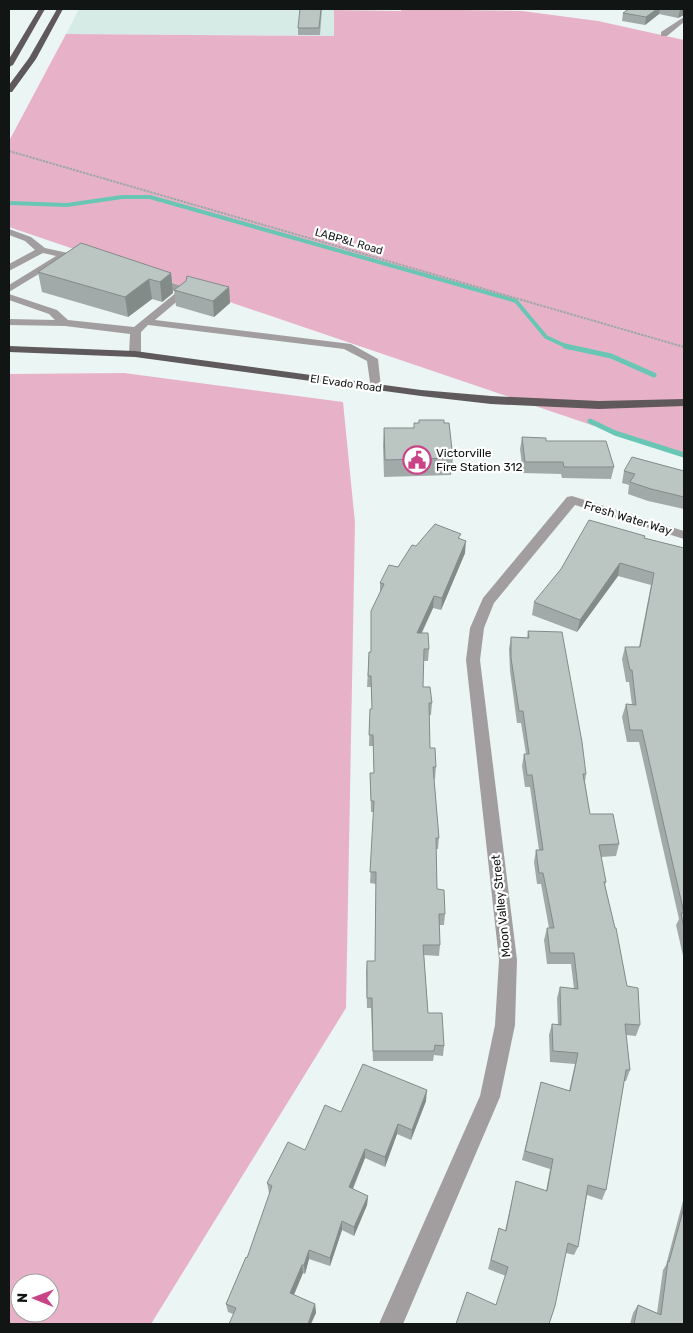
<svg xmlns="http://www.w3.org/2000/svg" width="693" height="1333" font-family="Rubik,sans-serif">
  <rect width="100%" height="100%" fill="#ebf6f4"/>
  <polygon fill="#d7ebe6" points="79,9 334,9 334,36 66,34"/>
  <g fill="#e7b2c8" fill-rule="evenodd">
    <polygon points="401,9 522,11 598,21 684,40 684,454 615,433 9,227 9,141 66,34 334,36 334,10 401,11"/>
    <path d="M124 373 343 402 355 523 346 1008 151 1324H9V374ZM20 1283H50V1313H20Z"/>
  </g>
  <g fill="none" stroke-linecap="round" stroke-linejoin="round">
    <polyline stroke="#69c6b4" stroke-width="4" points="9,203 67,205 122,197 150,197 516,301 546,337 570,348"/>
    <g stroke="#69c6b4" stroke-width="5">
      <polyline points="565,346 611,356 654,375"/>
      <polyline points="590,421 615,433 684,455"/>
    </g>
    <polyline stroke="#9fa8a6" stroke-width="2" stroke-dasharray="2.5 1" stroke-linecap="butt" points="9,151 684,347"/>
    <g fill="#a29ea0" fill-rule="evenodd">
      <polygon points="684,17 684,22 667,36 661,36 661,32"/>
      <polygon points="9,229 31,237 45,248 68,253 70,255 9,292 9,285 56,256 43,253 9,271 9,264 35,250 25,241 9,235"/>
      <polygon points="154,277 185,287 187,293 155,320 351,344 378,359 381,387 379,389 371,389 367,361 344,349 148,325 141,332 141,354 135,357 129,354 130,334 65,326 9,325 9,319 55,320 49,314 9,300 9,294 57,310 68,320 134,327 177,292 150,282 149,280"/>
      <polygon points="572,496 684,531 684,539 575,505 494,603 484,628 480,660 517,960 515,1025 500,1097 403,1324 379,1324 480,1096 495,1025 499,960 466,660 470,628 483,598 567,497"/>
    </g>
    <g fill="#60595c" fill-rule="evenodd">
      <polygon points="39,9 45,9 13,65 9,67 9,59"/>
      <polygon points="57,9 63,9 36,59 12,92 9,92 9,85 29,58"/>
      <polygon points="9,346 135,351 421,390 491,396 599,401 684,399 684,406 599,409 491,404 421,396 135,357 9,352"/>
    </g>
  </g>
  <g fill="#a1aaa8">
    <polygon points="300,9 366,9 322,9 320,35 298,35 298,28"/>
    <polygon points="629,9 684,9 684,15 678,18 659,14 645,25 622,21 623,13"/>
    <polygon points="38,272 171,273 173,293 162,302 152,299 128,317 42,292"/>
    <polygon points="229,287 230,303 214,317 176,306 174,290"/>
    <polygon points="414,423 444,423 453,458 451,475 384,477 383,445 384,428 414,428"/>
    <polygon points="522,437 546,441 614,467 611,479 562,478 561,474 523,473 520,449"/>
    <polygon points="624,471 684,471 684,509 648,501 628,494 629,485 622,483"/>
    <polygon points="645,536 644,538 684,548 684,960 676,925 679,919 639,742 627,742 622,717 626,704 632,705 629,682 626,682 622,659 625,647 639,647 651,585 618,576 577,632 532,615 534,602"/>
    <polygon points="460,539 465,553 441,610 433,608 422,633 429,649 428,661 423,661 423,687 432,703 431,715 429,715 430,748 436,767 435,779 434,779 439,838 438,849 436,849 437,889 445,914 444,925 439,925 440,945 439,956 424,955 428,1013 444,1046 443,1056 434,1055 433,1061 373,1061 371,1008 367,1008 366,972 367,961 375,961 376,884 370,883 374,812 371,812 370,773 374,773 373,746 369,746 370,709 372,709 371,687 367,687 369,652 371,652 380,592 380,583 398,567 416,546"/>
    <polygon points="528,631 586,774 585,782 590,814 619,844 616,856 601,857 606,882 605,885 627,986 640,1025 636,1036 626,1035 630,1070 626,1081 624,1081 606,1190 602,1200 587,1195 578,1247 574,1255 566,1253 496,1305 506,1276 488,1269 499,1228 505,1231 516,1181 546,1191 550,1169 522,1160 541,1082 569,1091 575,1064 550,1062 549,1035 552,1024 558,1025 557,998 560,987 574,989 571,964 547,964 544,940 547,928 549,928 541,884 537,884 534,862 536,850 539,850 530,787 525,787 522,766 524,754 526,754 521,723 517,723 510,671 509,649 511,637 527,638"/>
    <polygon points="426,1101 411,1140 397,1134 385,1167 365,1158 353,1189 368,1196 367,1205 354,1236 342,1230 330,1266 309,1259 305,1274 303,1273 294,1295 315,1304 316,1313 233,1314 228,1312 226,1304 247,1258 270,1194 269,1193 267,1183 305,1150 341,1112"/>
    <polygon points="684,1197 684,1324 630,1324 633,1313 638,1305 657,1313 663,1270 666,1265"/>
  </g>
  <g fill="#838b88">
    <polygon points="657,9 660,9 659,14 645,25 646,17"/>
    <polygon points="682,9 684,9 684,15 678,18 680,10"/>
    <polygon points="171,273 173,293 162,302 160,282"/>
    <polygon points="149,279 152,299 128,317 125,297"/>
    <polygon points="229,287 230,303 214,317 213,301"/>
    <polygon points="466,541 465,553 441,610 442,598"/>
    <polygon points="620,563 618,576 577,632 580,620"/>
    <polygon points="434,596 433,608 416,644 417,633"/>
    <polygon points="427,1090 426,1101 411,1140 412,1130"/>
    <polygon points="398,1124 397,1134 385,1167 385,1157"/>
    <polygon points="365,1149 365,1158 349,1197 349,1187"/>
    <polygon points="368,1196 367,1205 354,1236 354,1227"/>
    <polygon points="342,1221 342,1230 330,1266 330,1258"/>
    <polygon points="309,1250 309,1259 305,1274 304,1265"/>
    <polygon points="302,1265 303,1273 291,1301 290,1293"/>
    <polygon points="315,1304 316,1313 311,1324 308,1324"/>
  </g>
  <g fill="#bbc6c3" stroke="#838b88">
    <polygon points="300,9 321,9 319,28 298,28"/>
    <polygon points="629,9 657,9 646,17 623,13"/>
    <polygon points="81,243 171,273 160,282 149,279 125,297 38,272"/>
    <polygon points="187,276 229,287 213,301 174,290 186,281"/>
    <polygon points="419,420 444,420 444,423 449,423 453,458 385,460 384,428 414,428 414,423 419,423"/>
    <polygon points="522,437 546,438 546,441 606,441 614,467 564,467 563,462 525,462"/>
    <polygon points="632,457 684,471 684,497 651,489 630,482 635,474 624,471"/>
    <polygon points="589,520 645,536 644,538 684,548 684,913 642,730 630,730 626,704 636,705 632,670 630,670 625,647 640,647 654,573 620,563 580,620 534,602 561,569"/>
    <polygon points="435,524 461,534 458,538 466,541 442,598 434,596 417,633 428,633 429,649 424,649 423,687 430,687 432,703 429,703 430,748 435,748 436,767 433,767 439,838 436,838 437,889 444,890 445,914 439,914 440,945 423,945 428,1013 442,1013 444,1046 435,1045 434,1051 373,1051 372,998 367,998 367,961 375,961 376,872 370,872 374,801 371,801 370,773 374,773 373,735 369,735 370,709 372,709 371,676 368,676 369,652 371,652 371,611 384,584 380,583 389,565 398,567 412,545 416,546"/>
    <polygon points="528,631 562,632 582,742 586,774 583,774 590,814 613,814 619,844 599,845 606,882 604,882 615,928 616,928 627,986 638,988 640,1025 625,1024 630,1070 626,1070 606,1190 588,1185 578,1247 568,1243 555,1306 549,1324 456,1324 467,1292 496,1305 508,1267 491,1260 499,1228 506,1231 516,1181 547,1191 553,1159 525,1151 541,1082 570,1091 578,1053 553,1051 552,1024 561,1025 560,987 578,989 574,953 550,953 547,928 554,928 543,873 539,873 536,850 543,850 539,822 532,775 527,775 524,754 529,754 523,711 519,711 511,658 511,637 529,638"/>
    <polygon points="681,913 684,913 684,928"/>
    <polygon points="363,1064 427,1090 412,1130 398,1124 385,1157 365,1149 349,1187 368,1196 354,1227 342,1221 330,1258 309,1250 304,1265 302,1265 290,1293 315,1304 308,1324 229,1324 236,1308 226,1304 246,1257 247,1258 272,1186 267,1183 288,1142 305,1150 325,1105 341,1112"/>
    <polygon points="684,1207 684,1324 634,1324 638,1305 661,1315 668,1261 669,1262"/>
  </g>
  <defs>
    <g id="civic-ring" transform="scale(1.4375)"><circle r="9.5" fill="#fff" stroke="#c94487" stroke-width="1.5"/><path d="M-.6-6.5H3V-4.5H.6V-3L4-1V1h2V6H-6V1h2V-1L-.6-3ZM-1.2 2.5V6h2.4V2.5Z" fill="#c94487"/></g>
  </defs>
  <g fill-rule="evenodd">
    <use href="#civic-ring" x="417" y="460"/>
  </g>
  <g text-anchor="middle" stroke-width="4.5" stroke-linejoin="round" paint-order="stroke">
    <g font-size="11" fill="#111514" stroke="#fff">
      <text transform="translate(349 241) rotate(16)" y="4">LABP&amp;L Road</text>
      <text transform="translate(346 383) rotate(8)" y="4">El Evado Road</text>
    </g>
    <g font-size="12" fill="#111514" stroke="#fff" text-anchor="start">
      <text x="436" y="457">Victorville<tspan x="436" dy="14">Fire Station 312</tspan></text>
    </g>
    <g font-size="12" fill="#111514" stroke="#fff">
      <text transform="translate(628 518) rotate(17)" y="4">Fresh Water Way</text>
      <text transform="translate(501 906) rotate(-96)" y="4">Moon Valley Street</text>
    </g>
  </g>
  <rect width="693" height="1333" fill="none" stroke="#111514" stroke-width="20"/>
  <g transform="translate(35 1298) rotate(271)"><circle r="24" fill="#ffffff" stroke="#a0a1a1"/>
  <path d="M0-4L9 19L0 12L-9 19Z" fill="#c94487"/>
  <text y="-8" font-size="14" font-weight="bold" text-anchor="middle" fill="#111514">N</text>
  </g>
</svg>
